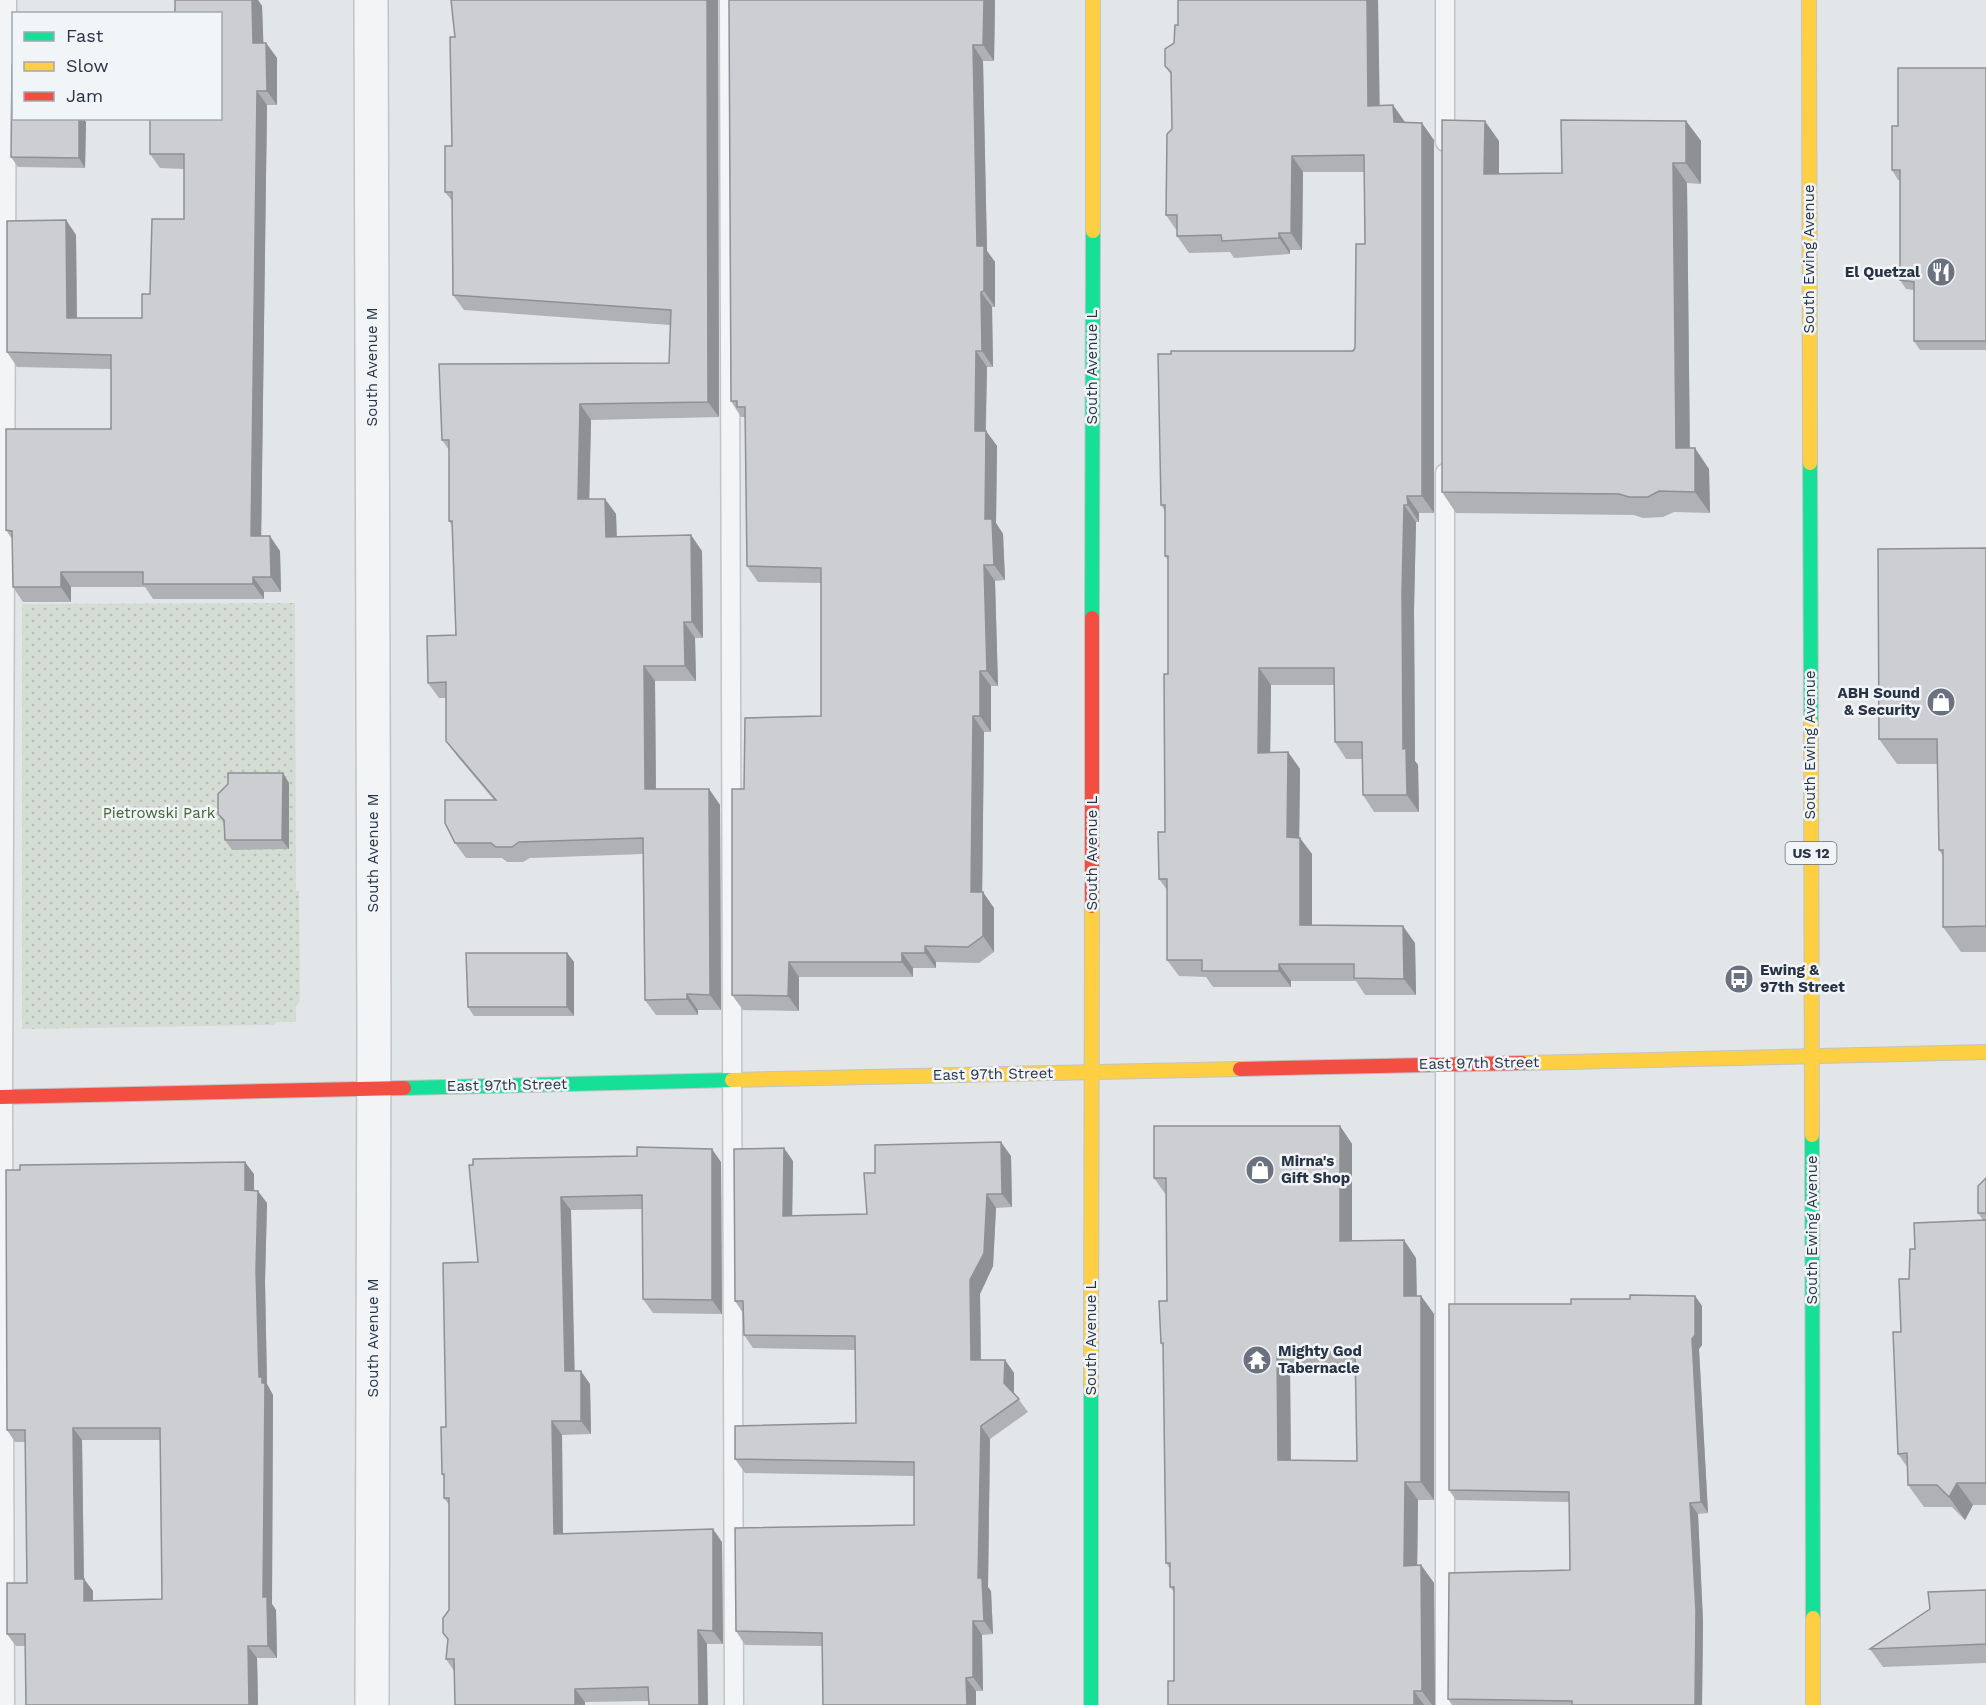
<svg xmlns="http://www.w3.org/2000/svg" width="1986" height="1705" font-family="'Work Sans',sans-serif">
  <defs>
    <pattern id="park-dots" width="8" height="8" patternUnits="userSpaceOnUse" patternTransform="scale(1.5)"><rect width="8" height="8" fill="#d4ddd4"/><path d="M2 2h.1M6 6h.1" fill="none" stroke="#b6beb7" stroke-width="1.8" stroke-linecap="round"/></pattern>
  </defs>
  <rect width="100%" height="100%" fill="#e3e6e9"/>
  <polygon fill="url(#park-dots)" points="295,603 296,891 299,891 300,1001 296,1005 296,1022 277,1022 274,1025 22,1029 22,604"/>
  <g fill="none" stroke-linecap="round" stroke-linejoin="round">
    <g stroke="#c1c4c7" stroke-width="21">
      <g id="lane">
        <polyline points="729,0 734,1705"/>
        <polyline points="1445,0 1445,142"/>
        <polyline points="1445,473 1445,1705"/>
        <polyline points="5,1705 3,1097 7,0"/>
      </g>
    </g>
    <g stroke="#c1c4c7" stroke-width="36">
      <polyline id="street" points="371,0 374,1029 372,1705"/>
    </g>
    <g stroke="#c1c4c7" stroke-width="16">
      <g id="fast">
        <polyline points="1810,463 1811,723"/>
        <polyline points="1092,618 1093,231"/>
        <polyline points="404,1088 732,1080"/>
        <polyline points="1812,1135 1813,1618"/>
        <polyline points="1091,1705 1091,1391"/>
      </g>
    </g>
    <g stroke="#c1c4c7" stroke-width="16">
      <g id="slow">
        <polyline points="1809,0 1810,463"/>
        <polyline points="1093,231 1093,0"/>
        <polyline points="1811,723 1812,1135"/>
        <polyline points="1522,1063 1986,1052"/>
        <polyline points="732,1080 1240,1069"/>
        <polyline points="1091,1391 1092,906"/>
        <polyline points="1813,1618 1813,1705"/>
      </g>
    </g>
    <g stroke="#c1c4c7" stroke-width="16">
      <g id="jam">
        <polyline points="1092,906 1092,618"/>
        <polyline points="1240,1069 1522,1063"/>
        <polyline points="0,1097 404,1088"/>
      </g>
    </g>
    <use href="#lane" stroke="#f3f4f6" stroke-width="18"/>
    <use href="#street" stroke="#f3f4f6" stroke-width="33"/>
    <use href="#fast" stroke="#16e098" stroke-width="14"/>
    <use href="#slow" stroke="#ffcf43" stroke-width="14"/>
    <use href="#jam" stroke="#f24e42" stroke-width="14"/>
  </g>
  <g fill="#afb1b5" fill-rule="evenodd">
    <polygon points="175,0 258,0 262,6 263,43 266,43 277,58 277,105 267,105 261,536 280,551 281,592 264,592 264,599 153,599 145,587 71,587 71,602 23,602 13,587 12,539 6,530 111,429 111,369 17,367 7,352 66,220 76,235 77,318 142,318 150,294 184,219 184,169 160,168 150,154 220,118"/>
    <polygon points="718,0 719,417 591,420 589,499 605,499 616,514 617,537 702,551 703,638 695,638 696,681 655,681 656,789 709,789 720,805 721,1010 698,1010 698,1015 656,1015 645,1000 643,854 530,858 523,862 507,862 502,858 466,858 455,843 494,800 457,756 446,741 446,698 439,698 428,683 456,635 452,525 449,521 449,450 442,440 669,363 670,325 464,310 453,295 452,201 445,192 452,146 455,37"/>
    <polygon points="995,0 994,61 983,61 987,251 995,262 995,307 992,307 993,367 987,367 986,431 997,446 996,523 1003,534 1005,580 995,581 998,686 991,686 991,732 984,732 982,892 994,908 994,952 979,963 936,962 936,968 913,968 913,977 799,977 799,1011 743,1010 732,995 744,789 821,716 821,583 758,582 747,566 745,418 744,417 741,417 731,401"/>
    <polygon points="1178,0 1378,0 1379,106 1405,123 1434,140 1434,513 1419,513 1419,522 1416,522 1414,609 1415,761 1418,765 1419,812 1374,812 1363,795 1362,759 1346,759 1335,742 1334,685 1271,685 1270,753 1288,752 1300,769 1299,838 1312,854 1312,925 1415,943 1416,995 1365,995 1356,981 1291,981 1291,987 1213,987 1206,977 1179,976 1167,960 1167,890 1159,879 1165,832 1168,674 1168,560 1165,556 1165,511 1161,505 1355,348 1365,244 1364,172 1303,172 1302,250 1290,250 1290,254 1234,258 1230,252 1189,253 1177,236 1177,231 1166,215 1172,129 1171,75 1165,66 1174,43 1178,25"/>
    <polygon points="1986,68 1986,350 1920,350 1914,341 1914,290 1906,289 1900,280 1900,180 1898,180 1892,170 1898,126"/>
    <polygon points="1686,121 1701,141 1701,184 1687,183 1690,448 1709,469 1710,513 1674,512 1663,517 1643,518 1634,515 1456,513 1442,492 1499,141 1499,174 1562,173"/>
    <polygon points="86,122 85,168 18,167 11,157"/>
    <polygon points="1986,548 1986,952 1961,952 1943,927 1943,856 1939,850 1938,764 1897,764 1879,739"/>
    <polygon points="289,783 289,849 232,850 225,840 224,824 218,814"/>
    <polygon points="567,953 574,962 574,1016 474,1016 468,1007"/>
    <path d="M1340 1126 1352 1144V1240L1416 1258 1417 1296H1421L1434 1314V1500H1418L1417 1565H1421L1434 1583 1435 1705H1168L1174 1681V1592L1170 1587V1569L1166 1563 1163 1346 1161 1343 1167 1301 1166 1195 1154 1178ZM1356 1366 1357 1461 1291 1460 1290 1368Z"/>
    <polygon points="1011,1156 1012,1207 996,1208 993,1266 980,1294 981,1360 1005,1360 1014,1373 1014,1393 1028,1412 990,1439 988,1587 991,1591 993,1634 982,1635 983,1691 976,1691 822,1646 745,1645 736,1631 914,1525 914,1476 745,1473 735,1459 856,1423 856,1350 753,1348 744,1335 743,1313 735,1301 793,1161 792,1215 867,1214 875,1173"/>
    <polygon points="721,1162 722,1314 653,1313 643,1299 642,1209 571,1210 574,1371 590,1384 591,1434 562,1435 563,1534 722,1542 723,1644 707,1644 649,1701 585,1702 454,1671 446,1659 448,1640 443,1633 449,1610 449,1505 444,1498 444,1478 442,1474 446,1427 478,1262 469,1165"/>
    <path d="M254 1174V1191L267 1203 265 1282 267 1384 273 1395 272 1604 276 1610 277 1658H257L258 1705H26V1646H16L7 1634 27 1583 25 1442H15L7 1430ZM82 1440H160L162 1599 93 1601V1591L84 1579Z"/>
    <polygon points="1986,1178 1986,1505 1973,1505 1965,1520 1952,1507 1924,1507 1908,1485 1908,1468 1898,1454 1901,1332 1909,1279 1915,1249 1983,1220 1978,1213"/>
    <polygon points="1695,1296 1702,1306 1702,1345 1699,1349 1708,1513 1698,1514 1703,1621 1702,1705 1452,1705 1448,1699 1570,1570 1569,1502 1456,1500 1449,1490 1571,1304 1630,1299"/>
    <polygon points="1986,1590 1986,1663 1883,1667 1870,1649"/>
  </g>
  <g fill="#8f9093">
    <polygon points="252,0 258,0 262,6 264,58 253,43"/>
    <polygon points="707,0 718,0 719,417 708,402"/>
    <polygon points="984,0 995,0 994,61 983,45"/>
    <polygon points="1367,0 1378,0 1380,122 1368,106"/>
    <polygon points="266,43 277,58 277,105 267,91"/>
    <polygon points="973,45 983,61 987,251 995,262 995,307 984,291 977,246"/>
    <polygon points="257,91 267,105 261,551 251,536"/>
    <polygon points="1393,105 1405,122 1405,139 1394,122"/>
    <polygon points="79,118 83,118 86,122 85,168 79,158"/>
    <polygon points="1485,121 1499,141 1499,194 1484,174"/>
    <polygon points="1686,121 1701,141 1701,184 1686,163"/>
    <polygon points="1422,123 1434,140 1434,513 1422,496"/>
    <polygon points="1292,156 1303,172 1302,250 1291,233"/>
    <polygon points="1673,163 1687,183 1690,469 1676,448"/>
    <polygon points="66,220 76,235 77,333 67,318"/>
    <polygon points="1279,233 1290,250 1290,254 1279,238"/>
    <polygon points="981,292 992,307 993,367 982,351"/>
    <polygon points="976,351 987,367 985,447 975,431"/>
    <polygon points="580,404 591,420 589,514 578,499"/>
    <polygon points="986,431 997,446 996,523 1003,534 1005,580 994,565 985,519"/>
    <polygon points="1695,448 1709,469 1710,513 1695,492"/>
    <polygon points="1407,496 1419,513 1419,522 1408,505"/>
    <polygon points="605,499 616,514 617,552 606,537"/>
    <polygon points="1404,505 1416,522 1414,609 1415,761 1418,765 1419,812 1407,795 1403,749 1402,592"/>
    <polygon points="691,535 702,551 703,638 692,622"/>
    <polygon points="270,536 280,551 281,592 271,577"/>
    <polygon points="984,565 995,581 998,686 987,671"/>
    <polygon points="61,572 71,587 71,602 61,587"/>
    <polygon points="253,577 264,592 264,599 253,584"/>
    <polygon points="684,622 695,638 696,681 685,666"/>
    <polygon points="644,666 655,681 656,805 645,789"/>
    <polygon points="1259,668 1271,685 1270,769 1258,753"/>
    <polygon points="980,671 991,686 991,732 980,716"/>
    <polygon points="973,716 984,732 982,908 971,892"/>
    <polygon points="1288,752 1300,769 1299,854 1287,837"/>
    <polygon points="283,773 289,783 289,849 282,840"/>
    <polygon points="709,789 720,805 721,1010 710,995"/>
    <polygon points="1300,838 1312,854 1312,941 1300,925"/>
    <polygon points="983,892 994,908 994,952 983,936"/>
    <polygon points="1403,926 1415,943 1416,995 1404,979"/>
    <polygon points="925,946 936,962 936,968 925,953"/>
    <polygon points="567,953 574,962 574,1016 567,1007"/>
    <polygon points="902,953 913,968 913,977 902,962"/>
    <polygon points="789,962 799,977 799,1011 788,996"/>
    <polygon points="1279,964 1291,981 1291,987 1279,971"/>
    <polygon points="687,994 698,1010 698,1015 687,999"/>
    <polygon points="1340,1126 1352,1144 1352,1259 1340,1241"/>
    <polygon points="1001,1142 1011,1156 1012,1207 1002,1194"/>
    <polygon points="784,1148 793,1161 792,1229 783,1216"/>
    <polygon points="712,1149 721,1162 722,1314 712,1300"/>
    <polygon points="245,1162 254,1174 254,1203 245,1190"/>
    <polygon points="258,1191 267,1203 265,1282 267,1384 273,1395 272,1604 276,1610 277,1658 268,1646 263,1597 256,1270"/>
    <polygon points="987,1194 996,1208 993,1266 980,1294 981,1373 971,1360 970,1280"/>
    <polygon points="561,1197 571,1210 575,1384 565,1371"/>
    <polygon points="1404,1240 1416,1258 1417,1314 1404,1296"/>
    <polygon points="1421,1296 1434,1314 1434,1500 1421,1482"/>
    <polygon points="1695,1296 1702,1306 1702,1345 1699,1349 1708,1513 1701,1502 1692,1339"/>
    <polygon points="1277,1350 1290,1368 1291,1478 1278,1460"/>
    <polygon points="1005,1360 1014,1373 1014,1396 1004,1383"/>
    <polygon points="581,1371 590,1384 591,1434 581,1421"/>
    <polygon points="552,1421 562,1435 563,1548 554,1534"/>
    <polygon points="981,1426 990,1439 988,1587 991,1591 993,1634 984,1621 978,1578"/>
    <polygon points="73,1428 82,1440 84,1592 75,1579"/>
    <polygon points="1405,1482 1418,1500 1417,1584 1404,1566"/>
    <polygon points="1957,1483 1973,1505 1965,1520 1949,1497"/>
    <polygon points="1690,1503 1698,1514 1703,1621 1702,1705 1695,1705"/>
    <polygon points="713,1529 722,1542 723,1644 713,1631"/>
    <polygon points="1421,1565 1434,1583 1435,1705 1432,1705 1422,1691"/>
    <polygon points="84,1579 93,1591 93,1613 84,1601"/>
    <polygon points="973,1621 982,1635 983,1691 973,1677"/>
    <polygon points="698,1630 707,1644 708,1705 699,1705"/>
    <polygon points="248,1646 257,1658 258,1705 249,1705"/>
    <polygon points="966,1678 976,1691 976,1705 967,1705"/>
    <polygon points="575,1689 585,1702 585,1705 575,1705"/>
    <polygon points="1414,1691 1424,1705 1414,1705"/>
  </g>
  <g fill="#ccced2" stroke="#8f9093" stroke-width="1.5" fill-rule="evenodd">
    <polygon points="175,0 252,0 253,43 266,43 267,91 257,91 251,536 270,536 271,577 253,577 253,584 143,584 143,572 61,572 61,587 13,587 12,531 6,530 6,429 111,429 111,355 7,352 7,221 66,220 67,318 142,318 142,294 150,294 152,219 184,219 184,154 150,154 150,118 220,118 220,14 175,14"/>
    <polygon points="451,0 707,0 708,402 580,404 578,499 605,499 606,537 691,535 692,622 684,622 685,666 644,666 645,789 709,789 710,995 687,994 687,999 645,1000 643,838 519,842 512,847 496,847 491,843 455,843 445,823 445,800 496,800 446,741 446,682 428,683 427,636 456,635 452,521 449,521 449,440 442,440 439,364 669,363 671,310 453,295 452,192 445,192 445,146 452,146 450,37 455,37"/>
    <polygon points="729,0 984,0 983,45 973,45 977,246 984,246 984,291 981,292 982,351 976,351 975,431 986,431 985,519 992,519 994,565 984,565 987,671 980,671 980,716 973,716 971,892 983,892 983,936 968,947 925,946 925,953 902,953 902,962 789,962 788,996 732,995 732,789 744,789 745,718 821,716 821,568 747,566 745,407 737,407 737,401 731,401"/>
    <polygon points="1178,0 1367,0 1368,106 1393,105 1394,122 1422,123 1422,496 1407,496 1408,505 1404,505 1402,592 1403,749 1406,748 1407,795 1363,795 1362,742 1335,742 1334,668 1259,668 1258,753 1288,752 1287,837 1300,838 1300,925 1403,926 1404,979 1354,978 1354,964 1279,964 1279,971 1202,971 1202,960 1167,960 1167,879 1159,879 1158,832 1165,832 1164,674 1168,674 1168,556 1165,556 1165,505 1161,505 1158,354 1171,354 1171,351 1353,351 1355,348 1356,244 1365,244 1364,155 1292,156 1291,233 1279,233 1279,238 1222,241 1221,235 1177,236 1177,215 1166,215 1167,134 1172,129 1171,72 1165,66 1165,49 1174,43 1175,25 1178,25"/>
    <polygon points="12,65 14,65 14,118 79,118 79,158 11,157"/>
    <polygon points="1898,68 1986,68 1986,341 1914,341 1914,282 1900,280 1900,170 1892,170 1892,126 1898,126"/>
    <polygon points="1442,120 1485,121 1484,174 1562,173 1561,120 1686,121 1686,163 1673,163 1676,448 1695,448 1695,492 1659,491 1648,497 1629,497 1619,494 1442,492"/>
    <polygon points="1986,548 1986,926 1943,927 1943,850 1939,850 1937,739 1879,739 1878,549"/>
    <polygon points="228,773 283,773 282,840 225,840 224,820 218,814 218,794 228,784"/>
    <polygon points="466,953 567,953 567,1007 468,1007"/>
    <path d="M1154 1126H1340V1241L1404 1240V1296H1421V1482H1405L1404 1566 1421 1565 1422 1691H1414V1705H1168V1681H1174V1587H1170V1563H1166L1163 1343H1161L1159 1301H1167L1166 1178H1154ZM1355 1348 1357 1461 1278 1460 1277 1350Z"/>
    <polygon points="1001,1142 1002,1194 987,1194 984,1253 970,1280 971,1360 1005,1360 1004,1383 1019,1399 981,1426 978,1578 982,1578 984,1621 973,1621 973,1677 966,1678 967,1705 823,1705 822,1633 736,1631 735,1528 914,1525 914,1462 735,1459 735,1426 856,1423 855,1336 744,1335 743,1301 735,1301 734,1149 784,1148 783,1216 867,1214 864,1173 875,1173 875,1145"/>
    <polygon points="637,1147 712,1149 712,1300 643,1299 642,1195 561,1197 565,1371 581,1371 581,1421 552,1421 554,1534 713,1529 713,1631 698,1630 699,1705 649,1705 648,1687 575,1689 575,1705 455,1705 454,1659 446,1659 448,1639 443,1633 443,1618 449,1610 449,1498 444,1498 444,1474 442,1474 441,1427 446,1427 443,1263 478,1262 469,1165 473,1165 473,1159 637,1156"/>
    <path d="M245 1162V1190L258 1191 256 1270 259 1377H262V1383H265L263 1597H267L268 1646H248L249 1705H26L25 1634H7V1583H27L25 1430H7L6 1170H20V1165ZM73 1428H160L162 1599 84 1601V1579H75Z"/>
    <polygon points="1986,1178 1986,1213 1978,1213 1978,1186"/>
    <polygon points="1986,1220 1986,1483 1957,1483 1949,1497 1937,1485 1908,1485 1907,1453 1898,1454 1893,1332 1901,1332 1899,1279 1909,1279 1910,1249 1915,1249 1914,1223"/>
    <polygon points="1630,1295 1695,1296 1695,1335 1692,1339 1701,1502 1690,1503 1696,1611 1695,1705 1572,1705 1572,1701 1448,1699 1449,1573 1570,1570 1569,1492 1449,1490 1449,1304 1571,1304 1571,1299 1630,1299"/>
    <polygon points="1986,1590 1986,1644 1870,1649 1930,1609 1928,1592"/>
  </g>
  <defs>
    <g id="restaurant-disc" transform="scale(1.5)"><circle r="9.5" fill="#69727e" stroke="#f2f5f8"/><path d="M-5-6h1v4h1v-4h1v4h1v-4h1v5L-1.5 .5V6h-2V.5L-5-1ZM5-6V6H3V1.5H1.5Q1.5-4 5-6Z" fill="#fff"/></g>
    <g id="shop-disc" transform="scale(1.5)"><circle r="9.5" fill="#69727e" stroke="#f2f5f8"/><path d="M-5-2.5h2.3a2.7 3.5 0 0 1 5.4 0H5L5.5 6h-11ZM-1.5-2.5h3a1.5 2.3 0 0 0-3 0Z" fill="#fff"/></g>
    <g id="bus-disc" transform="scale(1.5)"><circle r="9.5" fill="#69727e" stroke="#f2f5f8"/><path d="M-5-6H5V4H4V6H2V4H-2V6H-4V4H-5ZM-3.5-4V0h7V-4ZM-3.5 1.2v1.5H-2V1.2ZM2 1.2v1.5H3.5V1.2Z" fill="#fff"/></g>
    <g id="temple-disc" transform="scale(1.5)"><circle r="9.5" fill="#69727e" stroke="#f2f5f8"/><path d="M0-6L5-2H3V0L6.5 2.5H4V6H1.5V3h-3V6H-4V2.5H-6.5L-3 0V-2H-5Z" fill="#fff"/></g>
  </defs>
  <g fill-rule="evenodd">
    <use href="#restaurant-disc" x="1941" y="272"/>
    <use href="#shop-disc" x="1941" y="702"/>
    <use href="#bus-disc" x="1739" y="979"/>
    <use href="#shop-disc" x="1260" y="1170"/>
    <use href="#temple-disc" x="1257" y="1360"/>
  </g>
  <g text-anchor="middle" stroke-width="5" stroke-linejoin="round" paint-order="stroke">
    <rect fill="#f2f5f8" stroke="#656e7b" stroke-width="1.5" x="1785.5" y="842" width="51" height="22" rx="4.5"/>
    <g font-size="14" font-weight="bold" fill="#283445">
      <text x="1811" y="858">US 12</text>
    </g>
    <g font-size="15" fill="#283445" stroke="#f2f5f8">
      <text transform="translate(1809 259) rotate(-90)" y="5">South Ewing Avenue</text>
      <text transform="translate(372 367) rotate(-90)" y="5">South Avenue M</text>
      <text transform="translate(1092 367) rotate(-90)" y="5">South Avenue L</text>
      <text transform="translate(1810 745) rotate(-90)" y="5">South Ewing Avenue</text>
      <text transform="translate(373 853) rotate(-90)" y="5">South Avenue M</text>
      <text transform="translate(1092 853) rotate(-90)" y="5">South Avenue L</text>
      <text transform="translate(1479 1063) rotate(-1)" y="5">East 97th Street</text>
      <text transform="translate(993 1074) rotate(-1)" y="5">East 97th Street</text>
      <text transform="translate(507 1085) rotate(-1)" y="5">East 97th Street</text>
      <text transform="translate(1812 1230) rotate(-90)" y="5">South Ewing Avenue</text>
      <text transform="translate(373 1338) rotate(-90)" y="5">South Avenue M</text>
      <text transform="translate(1091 1338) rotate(-90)" y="5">South Avenue L</text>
    </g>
    <g font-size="15" font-weight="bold" fill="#283445" stroke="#f2f5f8" text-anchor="start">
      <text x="1920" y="277" text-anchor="end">El Quetzal</text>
      <text x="1920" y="698" text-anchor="end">ABH Sound<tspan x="1920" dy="17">&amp; Security</tspan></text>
      <text x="1760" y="975">Ewing &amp;<tspan x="1760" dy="17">97th Street</tspan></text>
      <text x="1281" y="1166">Mirna's<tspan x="1281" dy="17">Gift Shop</tspan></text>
      <text x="1278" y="1356">Mighty God<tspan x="1278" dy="17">Tabernacle</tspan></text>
    </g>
    <g font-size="15" fill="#3f6333" stroke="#f2f5f8">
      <text x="159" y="818">Pietrowski Park</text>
    </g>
  </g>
  <rect x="12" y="12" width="210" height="108" fill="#f2f5f8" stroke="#a1a8b0" stroke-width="1.5"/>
  <rect x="24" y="32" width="30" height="9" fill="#16e098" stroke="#a1a8b0" stroke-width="1.5"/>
  <text x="66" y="42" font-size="18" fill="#283445">Fast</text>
  <rect x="24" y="62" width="30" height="9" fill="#ffcf43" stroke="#a1a8b0" stroke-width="1.5"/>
  <text x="66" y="72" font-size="18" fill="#283445">Slow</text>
  <rect x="24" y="92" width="30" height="9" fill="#f24e42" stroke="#a1a8b0" stroke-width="1.5"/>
  <text x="66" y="102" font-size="18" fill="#283445">Jam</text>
</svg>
